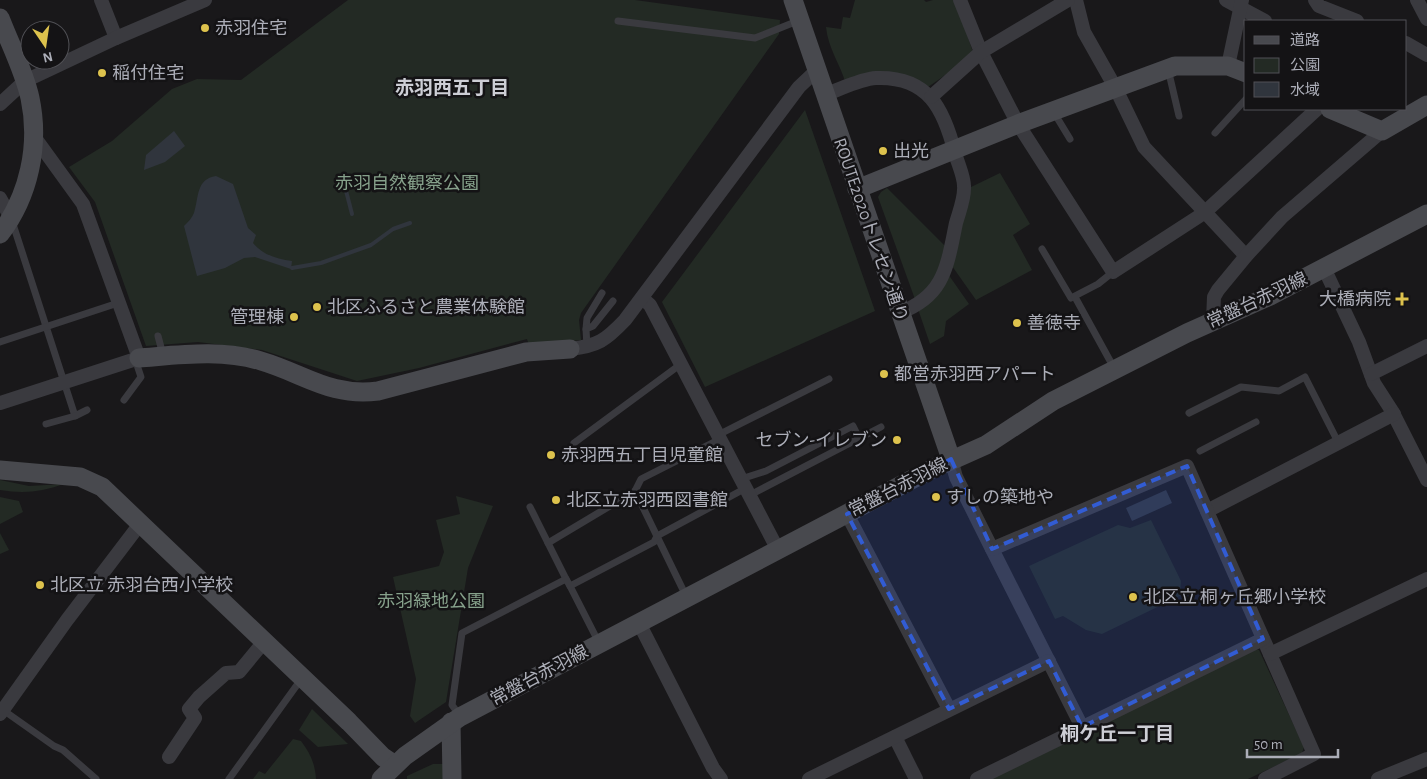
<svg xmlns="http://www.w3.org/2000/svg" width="1427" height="779" font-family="'Alegreya Sans','Noto Sans JP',sans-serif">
  <rect width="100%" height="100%" fill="#19181a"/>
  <g fill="#232a24">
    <polygon points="348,0 635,0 780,20 779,34 581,313 579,320 581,340 529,345 527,339 419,368 357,381 262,350 198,342 146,346 95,202 69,167 112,141 172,89 197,79 241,80"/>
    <path d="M855 0H924L926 2 933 0H955L974 55 928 87 912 80 846 84C840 64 828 48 826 27L841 29 843 17 850 18Z"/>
    <polygon points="805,110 875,311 705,387 662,302"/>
    <polygon points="1000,173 1030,224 1013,235 1032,270 976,300 952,266 969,188"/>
    <polygon points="887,188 946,247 942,270 916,302 878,197 881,192"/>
    <polygon points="948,274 969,304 946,321 944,336 930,344 918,309"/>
    <path d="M0 480 29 486 64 484C41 492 24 494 0 490Z"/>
    <polygon points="456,496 493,506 468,568 446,702 415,723 410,716 416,679 393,577 439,566 444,552 436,520 460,514"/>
    <polygon points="0,497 19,501 23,512 0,524"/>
    <polygon points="1151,520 1181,581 1180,596 1102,634 1086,630 1063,616 1055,619 1029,566 1118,525 1130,528"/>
    <polygon points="0,533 9,550 0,554"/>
    <polygon points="1253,649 1259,650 1304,747 1302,753 1248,779 991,779"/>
    <polygon points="312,709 348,744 318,747 299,730"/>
    <path d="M293 739 301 741C310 753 315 763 316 779H253L259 771 265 774Z"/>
    <polygon points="433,764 443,764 443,779 407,779 407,776"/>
  </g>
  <g fill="#30353d">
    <polygon points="174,131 185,146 165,162 144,170 146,155"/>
    <path d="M216 176 233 184 248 228 256 235 253 243C263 255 277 259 292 261L291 269 255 257 244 258 225 268 197 276 184 226C188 222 192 218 194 213 199 197 196 179 216 176Z"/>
    <polygon points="1166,490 1172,503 1132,521 1126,508"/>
  </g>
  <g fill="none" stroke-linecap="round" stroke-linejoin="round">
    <g stroke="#30353d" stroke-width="4">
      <polyline points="344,183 352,214"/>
      <polyline points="292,268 321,263 371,245 393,229 410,223"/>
    </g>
    <g stroke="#3a3a3f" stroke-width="7">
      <polyline points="618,21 755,38 800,20"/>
      <polyline points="1168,69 1179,116"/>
      <polyline points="1053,111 1070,139"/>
      <polyline points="1215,133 1246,99"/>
      <polyline points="12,221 75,416 87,410"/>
      <polyline points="1042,249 1071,298 1098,284 1113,272"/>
      <polyline points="1075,297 1114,368"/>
      <polyline points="586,329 587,318 602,293"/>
      <polyline points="158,336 163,355"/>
      <polyline points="0,342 118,303"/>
      <polyline points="587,347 586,329 593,326 613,301"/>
      <polyline points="124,400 141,377 135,359"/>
      <polyline points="1189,413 1241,387 1279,391 1305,377 1338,442"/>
      <polyline points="46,424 75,416"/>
      <polyline points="718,435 829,379"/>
      <polyline points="574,443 681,364"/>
      <polyline points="1200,451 1256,422"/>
      <polyline points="741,479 766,471 853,426 859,438"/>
      <polyline points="635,491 686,596"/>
      <polyline points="750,495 881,427"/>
      <polyline points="530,507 566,579"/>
      <polyline points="548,543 635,491 641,479 720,439"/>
      <polyline points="570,586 599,643"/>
      <polyline points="3,710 54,746 63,750 96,779"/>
      <polyline points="460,716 452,705 462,633 566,579 570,586 654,542 657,536 746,488"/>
      <polyline points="229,779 302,678"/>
    </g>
    <g stroke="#3a3a3f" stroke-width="14">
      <polyline points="101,0 116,38"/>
      <polyline points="960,0 981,52 1018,124 1113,272 1204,213 1317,109"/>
      <polyline points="1076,0 1084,32 1115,87 1144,147 1246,256"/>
      <polyline points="1226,0 1265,21"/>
      <polyline points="1315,0 1319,6 1357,21"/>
      <polyline points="1417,0 1427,19"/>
      <polyline points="1406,43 1427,55"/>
      <polyline points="1228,66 1242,0"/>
      <path d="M826 94C841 89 860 79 876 78 929 76 944 110 955 153 958 164 964 176 964 186 965 198 959 212 956 223 947 266 945 296 899 313"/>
      <polyline points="931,97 981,52 1068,0"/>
      <polyline points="0,104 25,81 116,38 205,0"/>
      <polyline points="0,198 11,218"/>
      <polyline points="1324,268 1359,342 1374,383 1392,411 1427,480"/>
      <polyline points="642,298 650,305 778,550"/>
      <polyline points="1213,320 1214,297 1218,290 1246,256 1282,217 1382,131"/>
      <path d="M570 349C598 346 606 340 625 320L799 87 817 70"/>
      <polyline points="1371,374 1427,346"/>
      <polyline points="0,403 139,358 83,204 33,135"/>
      <polyline points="951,459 956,477 992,549 1082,727"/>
      <polyline points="1207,511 1394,414"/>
      <polyline points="847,514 949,709"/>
      <polyline points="992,549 1187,466 1314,754 1265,779"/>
      <polyline points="639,623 713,768 721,779"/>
      <polyline points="1270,654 1427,579"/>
      <polyline points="0,714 67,620 140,524"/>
      <polyline points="895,737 916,779"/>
      <polyline points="169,757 195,718 189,709 199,697 226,673 239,672 258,649"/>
      <polyline points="809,779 1049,661"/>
      <polyline points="977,779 1263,639"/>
      <polyline points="1378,779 1427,759"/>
    </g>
    <g stroke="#48494e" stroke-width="19">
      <polyline points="793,0 951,459"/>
      <path d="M0 18C10 44 24 71 30 98 40 145 29 196 0 234"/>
      <polyline points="1330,109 1382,131 1427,105"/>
      <polyline points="857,189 1018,124 1175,66 1228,66 1246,73"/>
      <path d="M139 358C179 355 222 349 261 361 305 374 330 397 378 391L526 352 570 349"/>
      <polyline points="0,470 80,477 102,487 349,722 383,757 395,765"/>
      <polyline points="451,722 452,779"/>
      <polyline points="381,779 405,756 460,717 930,470 986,445 1053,401 1187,333 1270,296 1427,214"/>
    </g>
  </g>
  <path fill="#325cd3" fill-opacity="0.2" stroke="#325cd3" stroke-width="4" stroke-dasharray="10 6" stroke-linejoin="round" d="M951 459 992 549 1187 466 1263 639 1082 727 1049 661 949 709 847 514Z"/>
  <g fill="#ddc24d" stroke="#141315" stroke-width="2">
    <circle cx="205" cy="28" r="5"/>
    <circle cx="102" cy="73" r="5"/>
    <circle cx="883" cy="151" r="5"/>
    <path d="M1399.5 291.5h5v5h5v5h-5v5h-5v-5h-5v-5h5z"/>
    <circle cx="317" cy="307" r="5"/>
    <circle cx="294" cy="317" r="5"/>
    <circle cx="1017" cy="323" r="5"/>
    <circle cx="884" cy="374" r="5"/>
    <circle cx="897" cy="440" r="5"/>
    <circle cx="551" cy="455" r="5"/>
    <circle cx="936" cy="497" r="5"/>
    <circle cx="556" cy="500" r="5"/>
    <circle cx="40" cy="585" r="5"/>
    <circle cx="1133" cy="597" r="5"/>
  </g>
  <g text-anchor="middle" stroke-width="5" stroke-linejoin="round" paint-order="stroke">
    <g font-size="18" fill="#acaeb8" stroke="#141315" text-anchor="start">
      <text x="215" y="34">赤羽住宅</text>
      <text x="112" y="79">稲付住宅</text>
      <text x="893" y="157">出光</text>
      <text x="1391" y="305" text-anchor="end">大橋病院</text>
      <text x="327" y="313">北区ふるさと農業体験館</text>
      <text x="284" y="323" text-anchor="end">管理棟</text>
      <text x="1027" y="329">善徳寺</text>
      <text x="894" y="380">都営赤羽西アパート</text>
      <text x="887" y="446" text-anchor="end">セブン-イレブン</text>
      <text x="561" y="461">赤羽西五丁目児童館</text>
      <text x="946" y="503">すしの築地や</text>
      <text x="566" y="506">北区立赤羽西図書館</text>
      <text x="50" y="591">北区立 赤羽台西小学校</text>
      <text x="1143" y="603">北区立 桐ヶ丘郷小学校</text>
    </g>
    <g font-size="18" fill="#86a18b" stroke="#141315">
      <text x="407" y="189">赤羽自然観察公園</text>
      <text x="431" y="607">赤羽緑地公園</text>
    </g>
    <g font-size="18" fill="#acaeb8" stroke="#141315">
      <text transform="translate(871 230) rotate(71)" y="6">ROUTE2020トレセン通り</text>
      <text transform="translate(1257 300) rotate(-25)" y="6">常盤台赤羽線</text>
      <text transform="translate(898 487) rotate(-27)" y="6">常盤台赤羽線</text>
      <text transform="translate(539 675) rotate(-28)" y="6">常盤台赤羽線</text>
    </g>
    <g font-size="19" font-weight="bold" fill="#cdced5" stroke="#141315">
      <text x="452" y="94">赤羽西五丁目</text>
      <text x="1117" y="740">桐ケ丘一丁目</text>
    </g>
  </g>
  <rect x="1244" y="20" width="162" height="90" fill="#141315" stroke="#515156"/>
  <rect x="1254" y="36" width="25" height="8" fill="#48494e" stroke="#515156"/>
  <text x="1290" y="45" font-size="15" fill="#acaeb8">道路</text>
  <rect x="1254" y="58" width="25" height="15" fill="#232a24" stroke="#515156"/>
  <text x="1290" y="70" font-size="15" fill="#acaeb8">公園</text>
  <rect x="1254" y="82" width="25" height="15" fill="#30353d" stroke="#515156"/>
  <text x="1290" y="95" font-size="15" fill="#acaeb8">水域</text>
  <g transform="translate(45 45) rotate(167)"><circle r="24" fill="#141315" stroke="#515156"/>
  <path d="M0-4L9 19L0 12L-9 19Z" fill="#ddc24d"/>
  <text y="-8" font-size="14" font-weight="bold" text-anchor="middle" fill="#acaeb8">N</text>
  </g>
  <path d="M1247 749v8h91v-8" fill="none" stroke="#acaeb8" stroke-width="2.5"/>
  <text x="1254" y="749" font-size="15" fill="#acaeb8" stroke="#141315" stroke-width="4" paint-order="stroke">50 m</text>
</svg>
